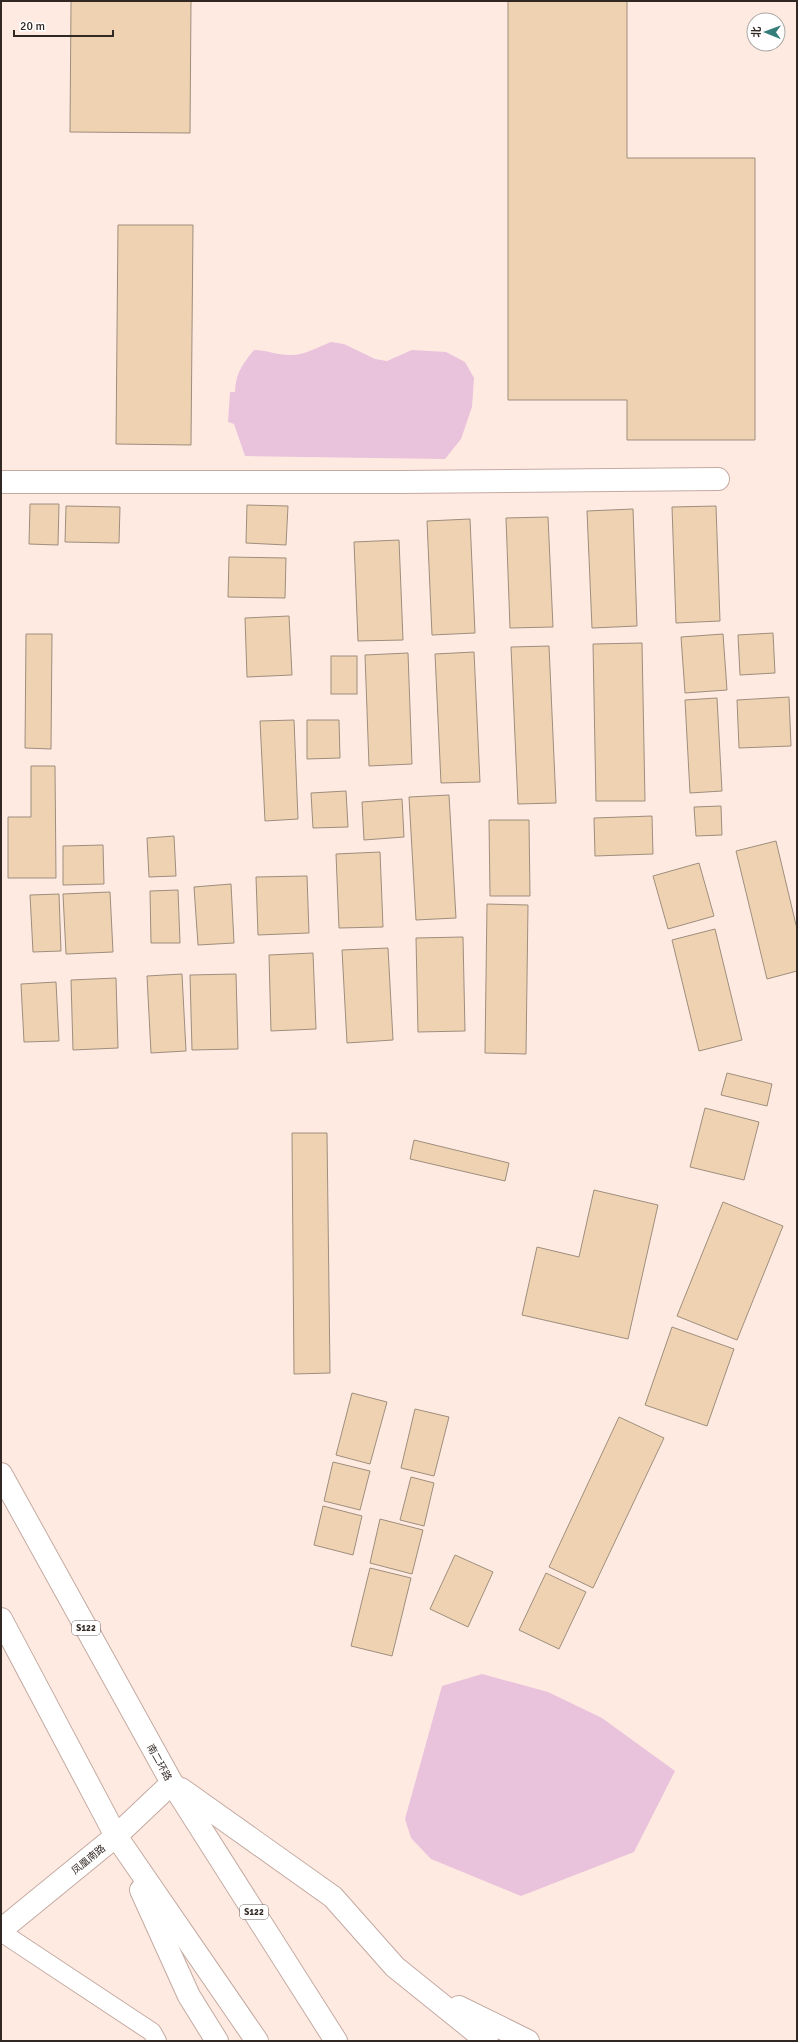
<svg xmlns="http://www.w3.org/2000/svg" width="798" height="2042" font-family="Signika,'Noto Sans SC',sans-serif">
  <rect width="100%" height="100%" fill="#ffeae2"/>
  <g fill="#e9c2db">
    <path d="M331 342 344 344 375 359 387 361 412 350 446 352 465 362 474 378 472 407 461 439 445 459 245 456 234 424 228 422 230 392H235C236 373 242 365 254 350 266 350 277 355 289 355 303 356 318 347 331 342Z"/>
    <polygon points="482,1674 548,1692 602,1718 675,1771 634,1852 521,1896 431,1859 411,1838 405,1819 442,1686"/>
  </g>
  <g fill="#efd2b1" stroke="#9e8e7d">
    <polygon points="71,1 191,1 190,133 70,132"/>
    <polygon points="508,1 627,1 627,158 755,158 755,440 627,440 627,400 508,400"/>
    <polygon points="118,225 193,225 191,445 116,444"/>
    <polygon points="30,504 59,504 58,545 29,544"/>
    <polygon points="247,505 288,506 286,545 246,543"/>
    <polygon points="66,506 120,507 119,543 65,542"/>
    <polygon points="716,506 720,621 676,623 672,507"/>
    <polygon points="633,509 637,626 592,628 587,511"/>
    <polygon points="548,517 553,627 510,628 506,518"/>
    <polygon points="470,519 475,633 432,635 427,521"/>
    <polygon points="399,540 403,640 358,641 354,542"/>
    <polygon points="229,557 286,558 285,598 228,597"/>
    <polygon points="289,616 292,675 247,677 245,618"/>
    <polygon points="773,633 775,673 740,675 738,635"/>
    <polygon points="26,634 52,634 51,749 25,748"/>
    <polygon points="723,634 727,690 685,693 681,637"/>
    <polygon points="642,643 645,801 596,801 593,644"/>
    <polygon points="549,646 556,803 518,804 511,647"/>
    <polygon points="474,652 480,782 441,783 435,654"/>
    <polygon points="408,653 412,764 369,766 365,655"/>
    <rect x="331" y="656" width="26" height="38"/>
    <polygon points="789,697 791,746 739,748 737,700"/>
    <polygon points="717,698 722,791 690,793 685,700"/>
    <polygon points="294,720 298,819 265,821 260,721"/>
    <polygon points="307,720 339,720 340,758 307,759"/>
    <polygon points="31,766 55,766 56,878 8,878 8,817 31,817"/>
    <polygon points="346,791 348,827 313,828 311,793"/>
    <polygon points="449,795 456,918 416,920 409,797"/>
    <polygon points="402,799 404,837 364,840 362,802"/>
    <polygon points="721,806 722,835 696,836 694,807"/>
    <polygon points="652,816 653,854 595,856 594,818"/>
    <polygon points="489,820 529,820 530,896 490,896"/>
    <polygon points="174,836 176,876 149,877 147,838"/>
    <polygon points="776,841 797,929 797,971 767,979 736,851"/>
    <polygon points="103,845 104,884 63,885 63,846"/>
    <polygon points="380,852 383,927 339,928 336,854"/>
    <polygon points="699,863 714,916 668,929 653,876"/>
    <polygon points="307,876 309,933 258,935 256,877"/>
    <polygon points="231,884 234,943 198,945 194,887"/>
    <polygon points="178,890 180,943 151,943 150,891"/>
    <polygon points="110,892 113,952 66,954 63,894"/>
    <polygon points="59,894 61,951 33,952 30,895"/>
    <polygon points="487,904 528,905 526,1054 485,1053"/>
    <polygon points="715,929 742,1040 699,1051 672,940"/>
    <polygon points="463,937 465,1031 418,1032 416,938"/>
    <polygon points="388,948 393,1040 347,1043 342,950"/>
    <polygon points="313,953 316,1029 271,1031 269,955"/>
    <polygon points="182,974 186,1051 151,1053 147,976"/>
    <polygon points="236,974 238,1049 192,1050 190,975"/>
    <polygon points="116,978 118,1048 73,1050 71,980"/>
    <polygon points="56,982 59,1041 24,1042 21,984"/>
    <polygon points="727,1073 772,1084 767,1106 721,1095"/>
    <polygon points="705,1108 759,1122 744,1180 690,1167"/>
    <polygon points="292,1133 327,1133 330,1373 294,1374"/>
    <polygon points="414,1140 509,1163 505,1181 410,1159"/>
    <polygon points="594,1190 658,1205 628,1339 522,1315 537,1247 579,1257"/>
    <polygon points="723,1202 783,1226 737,1340 677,1316"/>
    <polygon points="672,1327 734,1349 707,1426 645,1405"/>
    <polygon points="352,1393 387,1402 370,1464 336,1455"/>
    <polygon points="415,1409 449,1417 434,1476 401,1468"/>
    <polygon points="619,1417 664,1438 593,1588 549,1567"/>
    <polygon points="333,1462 370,1471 360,1510 324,1501"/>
    <polygon points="411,1477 434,1483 424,1526 400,1520"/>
    <polygon points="323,1506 362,1516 353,1555 314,1545"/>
    <polygon points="380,1519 423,1530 412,1574 370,1563"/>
    <polygon points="455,1555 493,1572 468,1627 430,1609"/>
    <polygon points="370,1568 411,1578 392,1656 351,1646"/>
    <polygon points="546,1573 586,1592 559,1649 519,1630"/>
  </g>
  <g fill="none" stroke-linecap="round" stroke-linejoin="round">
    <g stroke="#c3aaa1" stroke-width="20">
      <polyline id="service" points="1,1932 152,2032 157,2041"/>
    </g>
    <g stroke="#c3aaa1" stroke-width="24">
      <polyline id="minor" points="1,482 400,482 718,479"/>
    </g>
    <g stroke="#c3aaa1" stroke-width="24">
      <polyline id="tertiary" points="1,1930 116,1836 172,1783"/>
    </g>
    <g stroke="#c3aaa1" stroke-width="24">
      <g id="primary">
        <polyline points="1,1474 172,1783 336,2041"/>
        <polyline points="1,1619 116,1836 257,2041"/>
        <polyline points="181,1789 333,1897 395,1967 487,2041"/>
        <polyline points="141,1890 189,1996 217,2041"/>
        <polyline points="459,2007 528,2041"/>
      </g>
    </g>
    <use href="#service" stroke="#fff" stroke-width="18"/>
    <use href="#minor" stroke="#fff" stroke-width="22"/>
    <use href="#tertiary" stroke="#fff" stroke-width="22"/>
    <use href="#primary" stroke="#fff" stroke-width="22"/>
  </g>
  <g text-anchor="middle" stroke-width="4" stroke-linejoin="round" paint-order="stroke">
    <g fill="#fff" stroke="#6f6866" stroke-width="1">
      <rect x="72" y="1621" width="28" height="14" rx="3"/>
      <rect x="240" y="1905" width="28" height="14" rx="3"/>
    </g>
    <g font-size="9" font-weight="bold" fill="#312824">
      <text x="86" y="1631">S122</text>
      <text x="254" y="1915">S122</text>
    </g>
    <g font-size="10" fill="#312824" stroke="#fff">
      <text transform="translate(160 1762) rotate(61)" y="4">南二环路</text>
      <text transform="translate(88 1859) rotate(-39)" y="4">凤凰南路</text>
    </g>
  </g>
  <rect width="798" height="2042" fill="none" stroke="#312824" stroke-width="4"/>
  <g transform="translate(766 32) rotate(271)"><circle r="19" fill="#ffffff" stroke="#ada9a7"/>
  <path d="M0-3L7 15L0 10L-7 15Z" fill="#357e7b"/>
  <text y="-6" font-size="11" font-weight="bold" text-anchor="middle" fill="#312824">北</text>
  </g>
  <path d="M14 30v6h99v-6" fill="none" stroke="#312824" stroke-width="2"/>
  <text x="20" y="30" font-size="12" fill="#312824" stroke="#ffffff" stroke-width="3" paint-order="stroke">20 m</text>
</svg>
